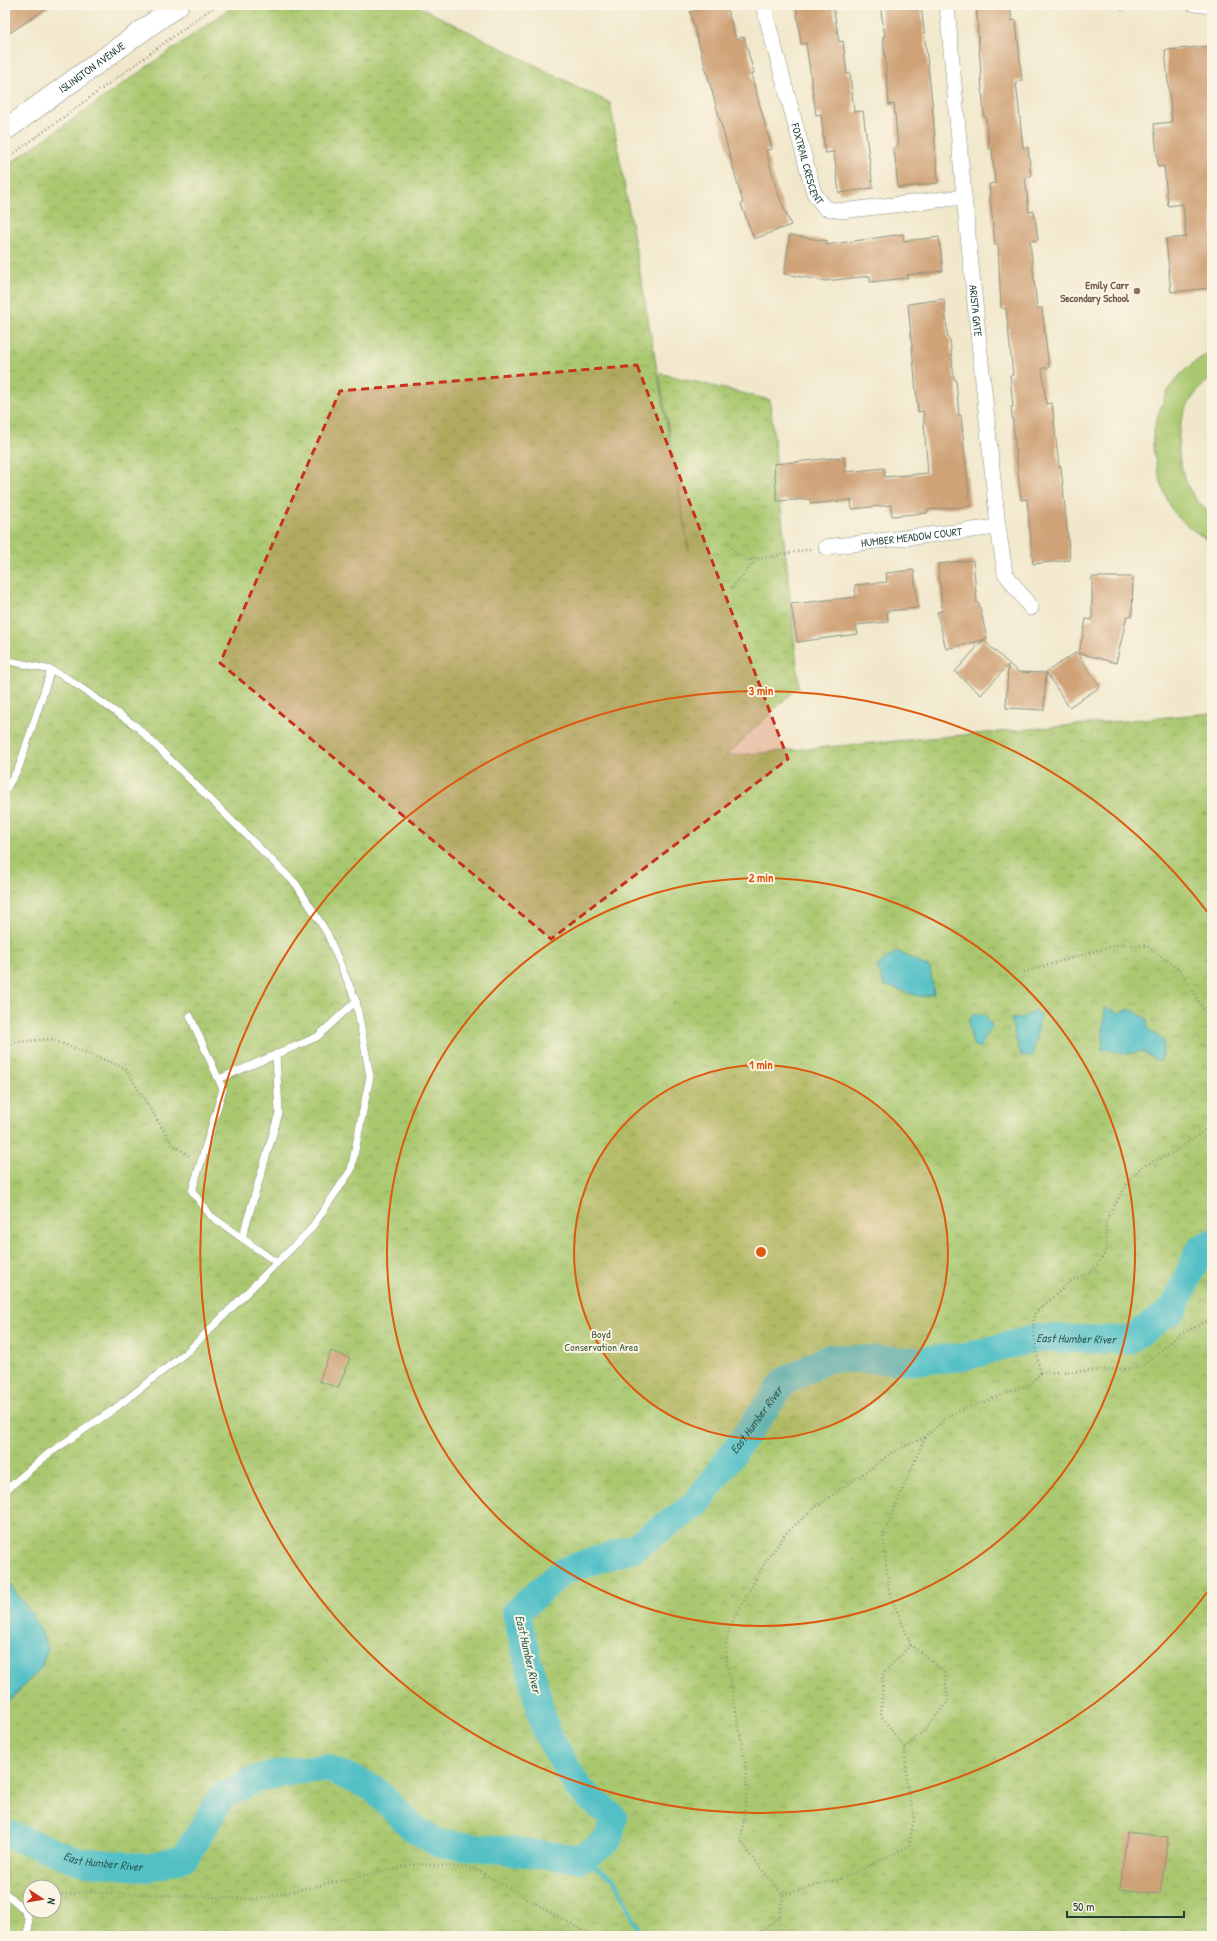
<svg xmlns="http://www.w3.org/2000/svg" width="1217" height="1941" font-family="'Patrick Hand',sans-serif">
  <defs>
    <pattern id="park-crowns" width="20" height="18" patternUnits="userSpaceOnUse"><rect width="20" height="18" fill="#aac870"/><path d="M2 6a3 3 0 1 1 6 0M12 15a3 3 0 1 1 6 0" fill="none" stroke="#8aa45d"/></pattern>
  </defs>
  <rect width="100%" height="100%" fill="#fcf5e5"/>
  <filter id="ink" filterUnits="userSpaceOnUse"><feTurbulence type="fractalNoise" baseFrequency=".025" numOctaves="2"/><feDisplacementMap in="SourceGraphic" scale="8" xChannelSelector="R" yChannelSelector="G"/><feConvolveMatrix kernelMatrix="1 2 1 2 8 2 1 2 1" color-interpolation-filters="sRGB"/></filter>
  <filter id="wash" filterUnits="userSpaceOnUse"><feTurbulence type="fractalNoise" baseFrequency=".012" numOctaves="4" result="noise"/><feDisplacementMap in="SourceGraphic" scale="16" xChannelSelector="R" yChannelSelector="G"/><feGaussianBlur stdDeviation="0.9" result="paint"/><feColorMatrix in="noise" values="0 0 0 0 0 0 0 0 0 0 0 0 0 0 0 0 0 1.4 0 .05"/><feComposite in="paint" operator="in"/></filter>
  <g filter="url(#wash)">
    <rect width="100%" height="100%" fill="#f1e8cc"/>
    <path fill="url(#park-crowns)" stroke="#648252" fill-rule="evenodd" d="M235 5H416L610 103 689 551 659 373 770 400 799 686 726 756 1212 713V1936H5V167ZM30 1887H54V1911H30Z"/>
    <path fill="#aac870" stroke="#648252" d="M1212 350V377C1201 386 1191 397 1185 411 1170 443 1181 495 1212 514V542C1198 534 1185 526 1174 512 1164 499 1151 453 1153 437 1156 419 1163 395 1175 381 1185 368 1199 359 1212 350Z"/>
    <g fill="#52c0c6" stroke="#387e7d">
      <polygon points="897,951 930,968 934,994 921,997 884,985 877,966"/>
      <polygon points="1105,1007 1119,1013 1130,1009 1147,1019 1148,1029 1164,1040 1161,1062 1141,1051 1128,1054 1102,1049"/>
      <path d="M1035 1010 1040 1015 1033 1056H1021C1018 1043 1013 1032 1011 1019L1022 1018Z"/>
      <polygon points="974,1013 985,1015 992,1026 980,1048 973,1045 968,1022"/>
      <polygon points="5,1578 33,1616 48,1648 41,1668 5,1705 5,1657 10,1632 5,1620"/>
    </g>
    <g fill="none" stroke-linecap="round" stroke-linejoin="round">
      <polyline stroke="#52c0c6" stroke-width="4.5" points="582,1859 614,1879 637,1926 638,1936"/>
      <g stroke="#52c0c6" stroke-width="28">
        <polyline points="5,1607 12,1619 5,1652"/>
        <path id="s1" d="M5 1833 79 1861 149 1868 185 1857 222 1796 259 1778 299 1770 327 1768 373 1788 413 1828 438 1843 582 1859 609 1839 613 1817 579 1789 546 1732 516 1612 563 1571 633 1548 695 1505 785 1381 829 1358 915 1361 963 1357 1038 1338 1129 1340 1173 1310 1200 1249 1212 1243"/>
      </g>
    </g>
    <g id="blocks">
      <g fill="#cfa277">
        <polygon points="5,5 52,5 5,36"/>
        <polygon points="714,5 726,5 736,39 744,37 754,73 751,74 772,149 766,150 777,191 791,225 754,239 741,204 743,203 690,12"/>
        <polygon points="796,5 833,5 839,42 843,41 847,74 850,73 854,112 863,111 873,188 839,193 834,152 825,153 821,114 816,115 806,43 801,44"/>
        <polygon points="880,5 921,5 932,101 938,183 898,188 894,147 898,146 894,104 889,105 883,36 885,36"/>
        <polygon points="976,5 1010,5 1012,21 1016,20 1022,81 1016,81 1023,148 1028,147 1031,177 1025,177 1029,212 1034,211 1038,240 1030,241 1037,308 1042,308 1049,368 1042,368 1046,404 1052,403 1059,467 1061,466 1070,560 1033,564 1027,499 1021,500 1011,407 1013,407 1010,375 1013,375 1006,308 1001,308 998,244 995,245 992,216 989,184 995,183 992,148 989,149 986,117 984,117"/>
        <polygon points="1212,46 1212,285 1211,288 1171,292 1166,239 1186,237 1183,204 1168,206 1164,166 1158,167 1154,124 1172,122 1165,50"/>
        <polygon points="903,234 904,241 939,237 943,271 907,275 908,278 870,282 870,276 826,281 784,274 790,235 827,241 827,245"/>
        <polygon points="944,299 948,339 950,339 954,379 956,379 959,416 961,415 970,506 927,510 927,513 892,516 891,505 852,509 851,500 811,504 810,499 777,501 774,464 844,457 845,472 884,468 885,477 928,473 923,411 918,412 908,304"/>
        <polygon points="973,560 977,603 979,603 987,639 946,649 937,612 942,611 938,564"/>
        <polygon points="914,570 918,608 887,611 888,622 856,625 858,634 797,642 791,604 856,597 855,585 887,582 886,573"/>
        <polygon points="1092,577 1133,577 1132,616 1127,616 1116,663 1079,653 1086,619 1092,620"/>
        <polygon points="983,640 1018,672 1046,673 1044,710 1006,708 1008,665 981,695 955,672"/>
        <polygon points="1077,652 1100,687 1069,707 1046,672"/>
        <polygon points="331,1351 350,1358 338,1388 319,1381"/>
        <polygon points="1127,1832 1168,1837 1160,1894 1120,1889"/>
      </g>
    </g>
  </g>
  <g filter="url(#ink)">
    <use href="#blocks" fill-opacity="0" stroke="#889280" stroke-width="1"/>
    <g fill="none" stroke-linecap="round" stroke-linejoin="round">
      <g stroke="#889280" stroke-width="8">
        <g id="lane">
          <polyline points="1185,5 1194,8 1212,10"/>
          <polyline points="1123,7 1126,5"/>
          <polyline points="5,660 51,670 64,676 136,726 296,884 327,933 356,1001 370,1076 351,1170 310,1230 188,1351 113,1410 48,1454 5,1491"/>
          <polyline points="5,791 19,767 51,670"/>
          <polyline points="190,1016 223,1089 192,1191 211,1216 277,1263"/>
          <polyline points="219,1079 317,1037 356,1001"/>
          <polyline points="242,1238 279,1113 276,1054"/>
          <path d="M5 1893C22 1908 32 1910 28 1936"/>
        </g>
      </g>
      <g stroke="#889280" stroke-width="16">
        <g id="street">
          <path id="s2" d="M763 5 814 193 825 208 841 211 964 197"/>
          <path id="s3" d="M947 5 964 197 998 527 1005 573 1031 608"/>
          <path id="s4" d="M826 547 998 527"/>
        </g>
      </g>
      <g stroke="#889280" stroke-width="22">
        <g id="secondary">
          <path id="s5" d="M5 130 178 5"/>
        </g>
      </g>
      <g stroke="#889280" stroke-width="2.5" stroke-dasharray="1 3" stroke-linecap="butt">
        <polyline points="5,160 216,5"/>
        <polyline points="731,548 746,561 812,549"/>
        <polyline points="732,588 755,561"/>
        <polyline points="1024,972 1120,944 1147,946 1181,971 1212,1024"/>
        <polyline points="5,1048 15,1042 51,1039 125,1068 172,1144 191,1157"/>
        <polyline points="1040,1373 1140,1368 1179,1335 1212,1318"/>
        <polyline points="905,1748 925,1730 948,1701 944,1671 911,1645 889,1592 883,1535 925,1437"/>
        <polyline points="54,1895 91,1892 258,1899 415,1864 474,1868 592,1936"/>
        <polyline points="783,1895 846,1877 909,1846 914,1817 907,1784 905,1748 881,1716 883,1673 911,1645"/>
        <polyline points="755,1936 779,1918 783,1895 750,1855 741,1840 747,1791 745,1759 727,1664 726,1646 729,1630 736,1615 766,1561 787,1532 816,1507 893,1452 925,1437 950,1415 1032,1383 1040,1373 1033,1326 1034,1314 1072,1280 1089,1273 1099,1263 1106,1250 1106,1220 1130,1179 1141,1167 1176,1151 1212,1125"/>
      </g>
      <use href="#lane" stroke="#fff" stroke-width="7"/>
      <use href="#street" stroke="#fff" stroke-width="15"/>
      <use href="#secondary" stroke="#fff" stroke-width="21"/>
    </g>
  </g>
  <path fill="#c8321e" fill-opacity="0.2" stroke="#c8321e" stroke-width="3" stroke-dasharray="8 5" stroke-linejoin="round" d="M637 365 788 759 551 939 220 663 340 391Z"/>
  <circle cx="761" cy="1252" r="187" fill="#de580e" fill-opacity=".12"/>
  <g fill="none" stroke="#de580e" stroke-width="2">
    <circle cx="761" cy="1252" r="187"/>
    <circle cx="761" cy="1252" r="374"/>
    <path d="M1212 1586A561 561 0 1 1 1212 918"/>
  </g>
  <circle fill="#8d6e63" stroke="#fcf5e5" stroke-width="1.5" cx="1137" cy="291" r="4"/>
  <g text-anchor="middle" stroke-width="4" stroke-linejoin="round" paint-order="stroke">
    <g font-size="11" fill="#1f3d34" stroke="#fcf5e5">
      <text dy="4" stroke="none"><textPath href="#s5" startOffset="107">ISLINGTON AVENUE</textPath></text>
      <text dy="4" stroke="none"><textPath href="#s2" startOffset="165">FOXTRAIL CRESCENT</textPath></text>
      <text dy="4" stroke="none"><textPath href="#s3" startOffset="307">ARISTA GATE</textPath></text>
      <text dy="4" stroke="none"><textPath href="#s4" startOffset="86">HUMBER MEADOW COURT</textPath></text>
    </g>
    <g font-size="11" font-weight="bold" fill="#785e54" stroke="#fcf5e5" text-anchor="end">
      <text x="1129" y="289">Emily Carr<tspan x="1129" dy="13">Secondary School</tspan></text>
    </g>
    <g font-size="11" fill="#3b5940" stroke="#fcf5e5">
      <text x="601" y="1338">Boyd<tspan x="601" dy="13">Conservation Area</tspan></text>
    </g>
    <g font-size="12" font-style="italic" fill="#2c5e58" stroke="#fcf5e5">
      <text dy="4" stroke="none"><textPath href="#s1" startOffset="1603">East Humber River</textPath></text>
      <text dy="4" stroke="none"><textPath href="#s1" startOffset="1255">East Humber River</textPath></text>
      <text transform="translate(528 1654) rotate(77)" y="4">East Humber River</text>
      <text dy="4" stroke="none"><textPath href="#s1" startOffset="103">East Humber River</textPath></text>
    </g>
  </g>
  <circle cx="761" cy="1252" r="6" fill="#de580e" stroke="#fcf5e5" stroke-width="2"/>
  <g font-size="12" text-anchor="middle" font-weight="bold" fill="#de580e" stroke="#fcf5e5" stroke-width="4" stroke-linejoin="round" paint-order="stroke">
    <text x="761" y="695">3 min</text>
    <text x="761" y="882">2 min</text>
    <text x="761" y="1069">1 min</text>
  </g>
  <rect width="1217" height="1941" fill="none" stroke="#fcf5e5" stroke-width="20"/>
  <g transform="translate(42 1899) rotate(102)"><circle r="19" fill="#fcf5e5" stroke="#a4ab9e"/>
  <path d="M0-3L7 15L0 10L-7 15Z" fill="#c8321e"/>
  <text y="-6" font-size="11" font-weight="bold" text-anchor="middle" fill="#1f3d34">N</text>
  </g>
  <path d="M1067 1911v6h117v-6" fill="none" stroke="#1f3d34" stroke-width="2"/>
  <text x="1073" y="1911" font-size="12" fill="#1f3d34" stroke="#fcf5e5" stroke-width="3" paint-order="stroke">50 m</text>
</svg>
